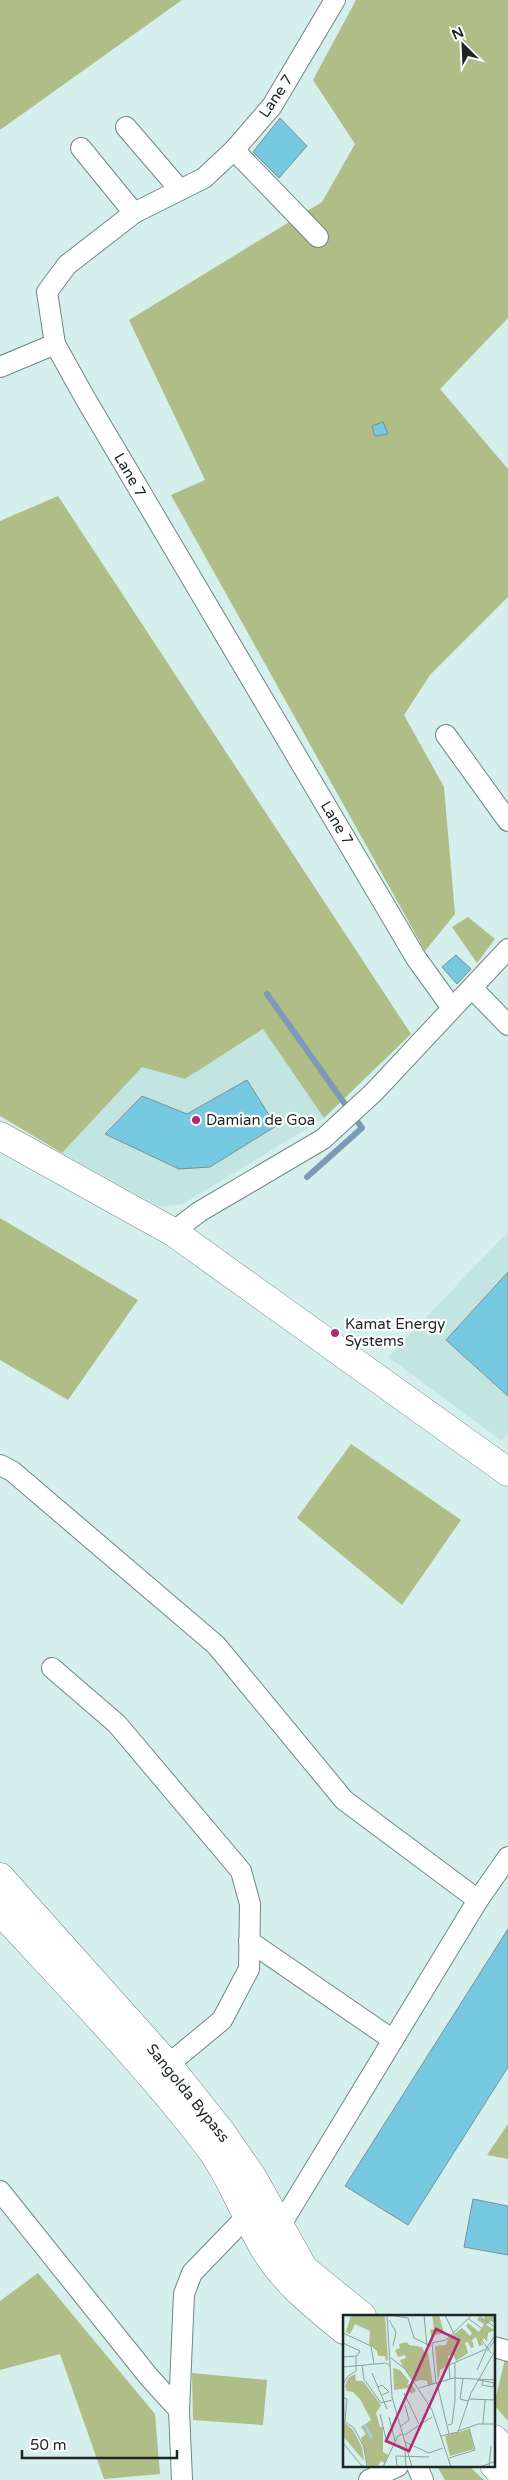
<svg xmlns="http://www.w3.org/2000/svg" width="508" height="2480" font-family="'Varela Round',sans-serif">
  <rect width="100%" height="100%" fill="#d5efec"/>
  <g fill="#c2e5e1">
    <polygon points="264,1029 324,1118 183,1204 160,1207 62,1153 142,1066 185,1079"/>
    <polygon points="508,1232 508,1434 501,1440 388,1357"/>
  </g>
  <g fill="#afbd87">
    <polygon points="0,0 182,0 0,130"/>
    <polygon points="356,0 508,0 508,318 440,389 508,469 508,597 430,675 404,715 444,787 455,914 425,951 171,495 205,480 129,320 322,202 355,144 313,80"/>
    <polygon points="58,496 411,1034 324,1118 263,1029 185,1079 142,1067 62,1153 0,1116 0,521"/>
    <polygon points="468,917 495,939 477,963 452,927"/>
    <polygon points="0,1218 138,1300 68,1400 0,1360"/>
    <polygon points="351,1444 461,1520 402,1605 297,1518"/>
    <polygon points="508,2124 508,2159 487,2155"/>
    <polygon points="38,2273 155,2414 160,2474 104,2479 60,2354 0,2370 0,2301"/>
    <polygon points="505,2359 508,2360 508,2421 494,2405"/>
    <polygon points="192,2373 267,2380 263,2425 193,2420"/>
    <polygon points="437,2466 469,2466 484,2480 445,2480"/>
  </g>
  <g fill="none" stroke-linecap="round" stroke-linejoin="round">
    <polyline stroke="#7e9ab7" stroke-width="6" points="267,994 362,1128 307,1177"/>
  </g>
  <g fill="#77c9e2" stroke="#7a9098">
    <polygon points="280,118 307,146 279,178 253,152"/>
    <polygon points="383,422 388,434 375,436 372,426"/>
    <polygon points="456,955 471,969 457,984 442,967"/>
    <polygon points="247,1080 276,1126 210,1167 179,1169 105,1134 142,1096 187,1114"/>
    <polygon points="508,1272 508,1396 446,1340"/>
    <polygon points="508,1929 508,2067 408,2225 345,2186"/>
    <polygon points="473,2199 508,2206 508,2255 464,2247"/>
  </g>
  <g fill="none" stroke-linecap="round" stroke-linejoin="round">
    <g stroke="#708885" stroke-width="22">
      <g id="street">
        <polyline points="335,0 272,106 234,150 204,178 134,213 67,265 47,292 55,344 85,398 416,958 452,1008"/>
        <polyline points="126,127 180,190"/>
        <polyline points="81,148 134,213"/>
        <polyline points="234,150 318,237"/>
        <polyline points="0,367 55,344"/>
        <polyline points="446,735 508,821"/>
        <polyline points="472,988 508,1025"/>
        <polyline points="173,1232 199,1212 323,1139 374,1092 508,949"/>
        <polyline points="0,1465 12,1471 216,1645 344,1800 478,1900"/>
        <polyline points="52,1668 117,1724 241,1871 250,1904 249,1969 222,2020 158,2073"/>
        <polyline points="249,1941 393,2040"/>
        <polyline points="0,2191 149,2377 179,2410"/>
        <polyline points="274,2236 478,1900 508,1857"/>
        <polyline points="494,2347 508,2351"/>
        <polyline points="417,2466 423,2480"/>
        <polyline points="182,2480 179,2410 184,2294 192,2273 247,2216"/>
        <polyline points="369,2480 398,2466"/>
      </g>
    </g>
    <g stroke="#708885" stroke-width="29">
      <g id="primary">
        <polyline points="0,1877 168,2065 222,2133 253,2178 304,2269 362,2316"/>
        <polyline points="494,2439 508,2454"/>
      </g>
    </g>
    <g stroke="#708885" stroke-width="29">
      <g id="highway">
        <polyline points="0,1136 173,1232 508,1472"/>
        <path d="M0 1911C71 1988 145 2063 209 2147 232 2178 245 2216 265 2250 285 2283 315 2306 344 2330"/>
        <polyline points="494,2465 508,2480"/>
      </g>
    </g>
    <use href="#street" stroke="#fff" stroke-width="20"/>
    <use href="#primary" stroke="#fff" stroke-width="28"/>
    <use href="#highway" stroke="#fff" stroke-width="28"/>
  </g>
  <g fill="#b02b72" stroke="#fff" stroke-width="2">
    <circle cx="196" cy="1120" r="5"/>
    <circle cx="335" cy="1333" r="5"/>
  </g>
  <g text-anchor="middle" stroke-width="4.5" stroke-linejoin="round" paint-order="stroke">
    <g font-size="15" fill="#1d2625" stroke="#fff">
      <text transform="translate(276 96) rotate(-56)" y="5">Lane 7</text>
      <text transform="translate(130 475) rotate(60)" y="5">Lane 7</text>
      <text transform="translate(337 823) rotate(59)" y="5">Lane 7</text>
      <text transform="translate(188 2093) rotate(51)" y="5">Sangolda Bypass</text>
    </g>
    <g font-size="15" fill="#1d2625" stroke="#fff" text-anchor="start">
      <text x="206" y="1125">Damian de Goa</text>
      <text x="345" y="1329">Kamat Energy<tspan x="345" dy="17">Systems</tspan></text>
    </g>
  </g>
  <g transform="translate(343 2315)">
    <rect width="152" height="152" fill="#d5efec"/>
    <path d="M8 0H42L45 45 43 46 42 41H35L34 36 26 29 27 16 12 9 7 19 3 17ZM89 0H96L101 18 88 21 87 15 91 14ZM141 0H152L151 8 148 6 143 10 152 15 145 18 144 27 141 23 138 26 140 30 136 31 133 22 129 25 131 32 128 33 125 27 122 28 125 38 113 46 110 39 105 41 107 49 97 55 95 67 92 31 103 30 105 24 119 13 127 21 129 18 123 11 125 8 136 17 141 9 134 5 136 2 142 5ZM64 27 66 30 79 32 82 38H85L90 69 85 71 84 66 78 65 72 67 59 50 57 45 63 43 62 40 55 42 52 35 57 33 56 29ZM50 53 57 55 66 66 64 70 68 68 73 76 68 79 64 73 51 75ZM12 59 13 66H20L38 90 33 98 37 112H40V137L45 140 42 148 38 146 34 152H25L18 123 23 119 18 112 28 105 17 84 10 77 4 76 2 71 5 63ZM0 106 10 115 19 132 21 146 0 121ZM126 114 131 134 107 141 102 121Z" fill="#afbd87"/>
    <path fill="none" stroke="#a8cbf5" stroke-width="2.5" d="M22 110 29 124"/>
    <path fill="none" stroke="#8b9f9c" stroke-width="1" d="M44 0 49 82 69 152M46 0 65 3 71 23 88 31M81 0 84 31M102 0 111 19M135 0 153 13M126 4 138 13M46 5 53 17 50 31M0 18 28 31 31 49M138 24 148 38M0 28 17 36 14 41 0 42M144 36 153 24M48 43 62 54 89 95 108 152M19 50 21 64 38 88 49 85M0 52 43 48 47 51M134 55 143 35M29 58 44 94M120 63 117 84 125 86M107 64 106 50 143 34 153 19M135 65 152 68M140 66 139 70 150 72 151 68M94 68 106 119M0 69 4 62 13 56V42M93 69 89 28 103 25 129 0M35 72 39 70 46 77 39 80M76 73 111 63 153 65M61 78 76 109M0 83 4 84 2 106M126 84 153 85M37 99 44 128M46 102 52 126M0 105 11 113 21 132 24 152M140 109 142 85M105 110 109 109 112 84V48M58 111 66 105 62 90M115 116 135 109H153M60 121 89 102M98 121 115 117 128 78 153 34M62 127 86 138 100 133M0 128 19 151 23 152M62 135 63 152M106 143 132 135 126 113M40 152 55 121 59 119M54 152 53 141 86 142M137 152 153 146M146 152 148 131"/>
    <path fill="#b02b72" fill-opacity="0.15" stroke="#b02b72" stroke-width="2.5" d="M93 14 116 25 66 136 43 126Z"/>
    <rect width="152" height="152" fill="none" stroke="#1d2625" stroke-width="2.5"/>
  </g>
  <g transform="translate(463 45) rotate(336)" stroke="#ffffff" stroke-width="4" paint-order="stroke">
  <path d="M0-4L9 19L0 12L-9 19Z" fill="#1d2625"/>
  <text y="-8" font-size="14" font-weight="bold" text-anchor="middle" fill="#1d2625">N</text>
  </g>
  <path d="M22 2450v8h155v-8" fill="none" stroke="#1d2625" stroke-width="2.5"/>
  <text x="30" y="2450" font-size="15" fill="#1d2625" stroke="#ffffff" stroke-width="4" paint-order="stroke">50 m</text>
</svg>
